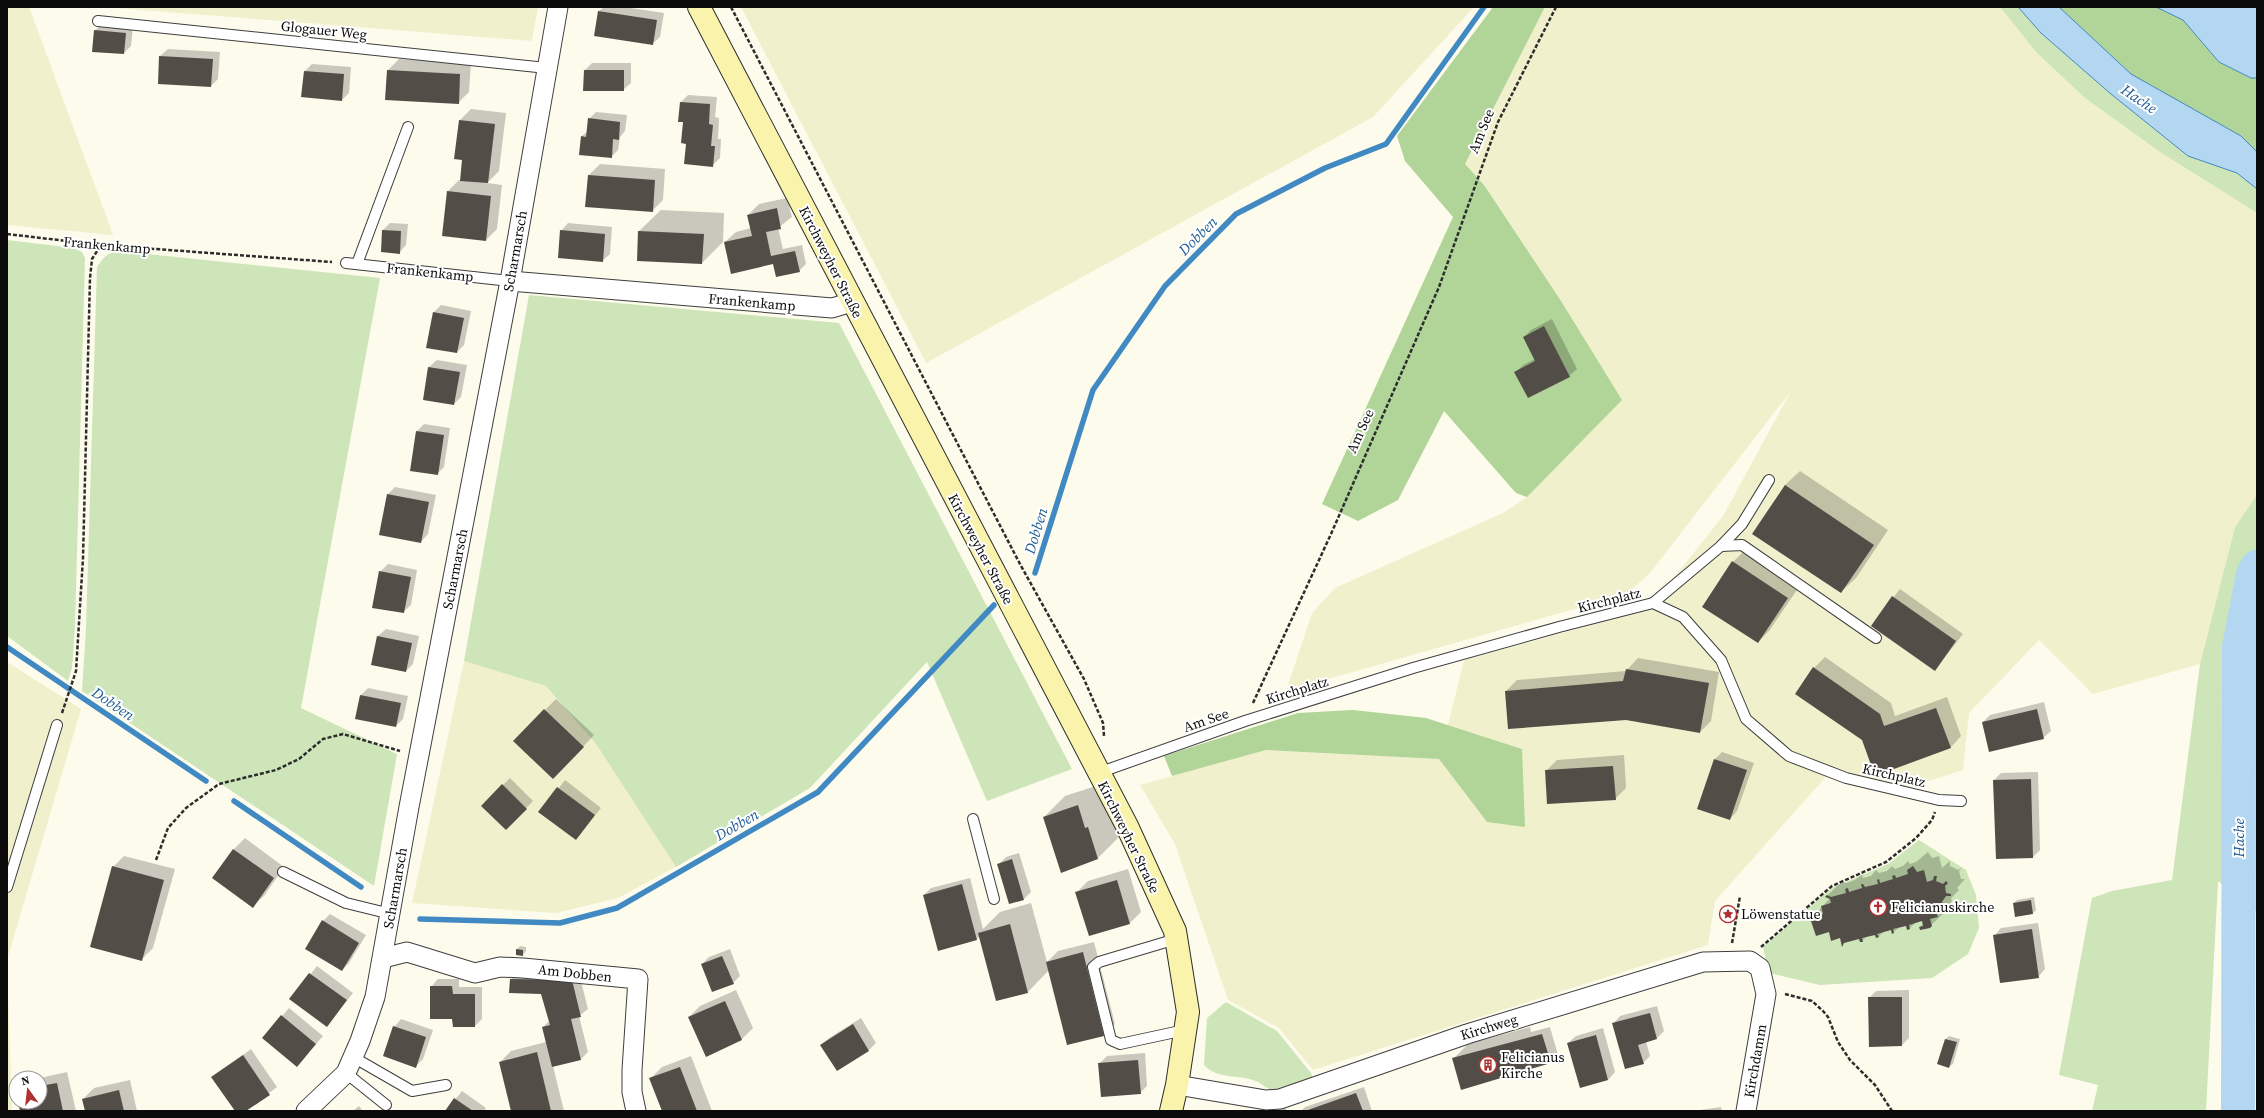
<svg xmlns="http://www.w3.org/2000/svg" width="2264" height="1118" font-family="'Source Serif 4',serif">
  <rect width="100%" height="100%" fill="#fdfbeb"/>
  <g fill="#f1f0cd">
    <polygon points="7,7 29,7 113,235 7,225"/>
    <polygon points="105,7 538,7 532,41"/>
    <polygon points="741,7 1474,7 1373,117 926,363"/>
    <polygon points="1545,7 2000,7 2037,53 2085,98 2160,152 2257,213 2257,495 2235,527 2200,664 2093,694 2039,640 1969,713 1963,770 1910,787 1893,787 1851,777 1833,769 1715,901 1708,945 1313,1070 1279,1028 1228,1000 1175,844 1140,785 1266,750 1439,759 1487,822 1522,749 1448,725 1464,660 1649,609 1723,516 1791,391 1650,573 1627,594 1286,691 1312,613 1335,588 1503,513 1527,497 1484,185 1465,164"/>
    <polygon points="464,661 546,686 596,744 676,867 618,898 556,913 412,903"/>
    <polygon points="7,662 81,709 7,960"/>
    <polygon points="7,962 12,1111 7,1111"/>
  </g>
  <g fill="#cde5b8">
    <polygon points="2000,7 2018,7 2041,33 2111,94 2188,156 2237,173 2257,189 2257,213 2160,152 2085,98 2037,53"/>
    <polygon points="7,240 74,248 82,252 85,258 75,626 72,668 68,681 7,636"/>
    <path d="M118 251 380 278 301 708 397 754 374 886 82 691 86 628 97 267C103 258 107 253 118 251Z"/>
    <polygon points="529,295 839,323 1072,769 987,801 927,662 810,788 676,867 596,744 546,686 464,661"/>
    <polygon points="2257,495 2257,912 2218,881 2206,1111 2092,1111 2098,1085 2059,1075 2092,898 2112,891 2172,880 2200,664 2235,527"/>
    <polygon points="1919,840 1966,870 1976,895 1979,928 1968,954 1932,978 1820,985 1769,973 1763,947 1832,888 1888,864"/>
    <path d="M1226 1002 1277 1031 1311 1073 1313 1079 1277 1093C1270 1090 1264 1086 1258 1082 1241 1074 1217 1080 1204 1065L1207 1018Z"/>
  </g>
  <g fill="#b1d498">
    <polygon points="1493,7 1545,7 1465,164 1484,185 1561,301 1622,400 1527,497 1516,493 1444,411 1398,500 1358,521 1322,504 1453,217 1405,161 1397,136"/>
    <polygon points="2059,7 2156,7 2183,20 2219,62 2251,78 2257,78 2257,152 2241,136 2131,74"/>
    <polygon points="1353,710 1426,718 1522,749 1525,827 1487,822 1439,759 1266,750 1172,776 1164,756 1298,713"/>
  </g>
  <g fill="#b3d7f1" stroke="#4089c2">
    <polygon points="2018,7 2059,7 2131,74 2241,136 2257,152 2257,189 2237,173 2188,156 2111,94 2041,33"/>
    <polygon points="2156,7 2257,7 2257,78 2251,78 2219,62 2183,20"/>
  </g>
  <g fill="#0003">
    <polygon points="604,7 624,7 664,13 660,37 652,44 599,11"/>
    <polygon points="102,23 133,26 131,46 124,53 95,31"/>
    <polygon points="168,49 220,52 218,79 211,86 160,56"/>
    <polygon points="399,59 471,63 469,92 458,103 388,70"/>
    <polygon points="592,63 631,63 631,83 623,90 585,70"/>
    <polygon points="312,64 351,67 349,93 342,100 305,71"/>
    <polygon points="688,95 717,97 715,117 719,118 718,139 721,139 720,158 712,166 684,122 681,102"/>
    <polygon points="471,109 506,113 499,171 487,183 502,185 497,229 486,240 448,191 459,180 461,181 463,159 460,120"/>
    <polygon points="596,112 627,115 625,131 620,137 618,150 611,157 582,136 588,131 589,119"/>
    <polygon points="600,164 665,169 663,200 652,211 589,175"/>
    <polygon points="787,198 792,217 778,228 783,249 802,245 806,264 799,271 774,263 725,242 736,232 751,228 748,215 759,204"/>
    <polygon points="661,210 724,213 723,242 702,263 639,231"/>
    <polygon points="390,223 408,224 406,245 399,253 383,230"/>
    <polygon points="568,223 612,227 610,254 602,261 561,231"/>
    <polygon points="441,305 471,311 464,345 457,352 434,312"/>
    <polygon points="1552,319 1577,369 1569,376 1516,372 1523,365 1535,359 1524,337 1531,330"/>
    <polygon points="437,360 467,365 461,397 454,404 424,399 429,367"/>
    <polygon points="424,424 450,428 444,467 437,474 417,431"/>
    <polygon points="1800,471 1888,530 1856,578 1841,592 1753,533 1785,485"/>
    <polygon points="395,487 436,495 428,534 421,542 388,494"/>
    <polygon points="1744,551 1799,587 1769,631 1758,642 1733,562"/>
    <polygon points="388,564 417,570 411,605 403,612 380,572"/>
    <polygon points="1900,589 1963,634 1935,670 1872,625"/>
    <polygon points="386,629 419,636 413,664 406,671 372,664 378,636"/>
    <polygon points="1825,657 1891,703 1895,716 1947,697 1961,736 1951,747 1875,775 1863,739 1814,668"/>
    <polygon points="1638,658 1719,672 1711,721 1700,732 1506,691 1517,680 1626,671"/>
    <polygon points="368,688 408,696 403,719 396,726 361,695"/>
    <polygon points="556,699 594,735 564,767 545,710"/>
    <polygon points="2044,702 2051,731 2043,738 1983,722 1990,715"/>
    <polygon points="1722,752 1754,763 1737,811 1730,819 1698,808 1715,759"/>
    <polygon points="1624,755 1626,788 1615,799 1546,771 1557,760"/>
    <polygon points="2038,772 2040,850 2033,857 1994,780 2001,773"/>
    <polygon points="510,778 533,801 506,829 482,806"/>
    <polygon points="565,780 601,808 576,839 540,812"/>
    <polygon points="1099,785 1109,807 1119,837 1098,858 1044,817 1065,796"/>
    <polygon points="245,838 284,867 264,896 253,906 213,878 234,849"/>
    <polygon points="1928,852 1932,858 1939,856 1942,868 1950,861 1950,866 1958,870 1962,867 1959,871 1961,879 1965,879 1957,888 1959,890 1951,898 1952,901 1945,908 1946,911 1929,927 1920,927 1923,924 1922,920 1916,922 1910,928 1907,925 1900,927 1892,933 1891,929 1884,931 1878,937 1876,933 1868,935 1862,941 1860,938 1841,937 1812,918 1830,898 1827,896 1842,881 1846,883 1855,880 1862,874 1863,878 1871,876 1876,870 1879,873 1887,871 1892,866 1895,869 1903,866 1908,861 1910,864 1916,862"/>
    <polygon points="1019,853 1031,892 1024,899 999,864 1006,857"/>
    <polygon points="124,856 175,869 153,948 142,959 113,867"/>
    <polygon points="1128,869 1141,912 1130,923 1089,935 1077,892 1088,881"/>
    <polygon points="970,878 983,929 1000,912 1031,903 1047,962 1058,951 1094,942 1115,1024 1104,1035 1049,970 1028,992 997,1000 980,936 977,939 938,949 924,895 931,888"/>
    <polygon points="2034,897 2036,910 2033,913 2016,916 2014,903 2017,900"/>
    <polygon points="330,914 366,935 349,963 342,970 323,921"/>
    <polygon points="2038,923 2045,969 2038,977 1994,936 2001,928"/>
    <polygon points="520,946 526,947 526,951 523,955 517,949"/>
    <polygon points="730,949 740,976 733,983 702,964 709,957"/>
    <polygon points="317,966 353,993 327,1026 291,999"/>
    <polygon points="518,972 579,973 588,1009 579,1016 588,1052 581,1059 553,1066 564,1111 512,1111 500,1062 511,1051 546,1042 543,1027 549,1021 541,993 511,979"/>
    <polygon points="438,979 459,979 459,987 482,987 482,1019 475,1026 453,1018 431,987"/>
    <polygon points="736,990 753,1028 742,1039 706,1055 689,1017 700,1006"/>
    <polygon points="1909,990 1909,1038 1902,1045 1870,1046 1869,998 1876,991"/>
    <polygon points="1657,1006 1664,1031 1657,1038 1646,1041 1650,1056 1643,1063 1613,1024 1620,1016"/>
    <polygon points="289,1008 323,1036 297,1066 263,1038"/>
    <polygon points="861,1018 876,1043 869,1050 837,1070 821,1045 829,1038"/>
    <polygon points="401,1019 433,1030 423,1059 416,1066 394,1027"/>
    <polygon points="1530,1027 1531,1032 1550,1027 1558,1055 1551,1063 1453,1059 1468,1044"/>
    <polygon points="1603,1028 1615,1072 1608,1080 1581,1087 1568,1043 1576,1036"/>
    <polygon points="1949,1036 1960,1039 1953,1064 1949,1067 1939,1064 1946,1039"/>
    <polygon points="251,1049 277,1087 245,1111 236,1111 213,1077"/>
    <polygon points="1145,1053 1147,1086 1140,1093 1099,1064 1107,1056"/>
    <polygon points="691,1056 712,1111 663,1111 651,1078 662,1067"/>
    <polygon points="67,1072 76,1111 21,1111 19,1102 40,1102 40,1078"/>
    <polygon points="130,1080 137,1111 86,1111 83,1099 94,1088"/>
    <polygon points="1364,1087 1372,1111 1301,1111 1305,1107"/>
    <polygon points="462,1091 486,1108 484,1111 446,1111"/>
    <polygon points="359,1106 363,1111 353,1111"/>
    <polygon points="1285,1106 1287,1111 1270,1111"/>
    <polygon points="1721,1107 1722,1111 1693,1111"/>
  </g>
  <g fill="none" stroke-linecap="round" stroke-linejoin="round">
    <g stroke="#4089c2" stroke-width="5.5">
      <polyline points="1035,573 1093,390 1165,286 1236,214 1325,168 1386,144 1484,7"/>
      <polyline points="7,647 206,781"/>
      <polyline points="234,801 361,887"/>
      <polyline points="420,919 560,923 617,908 818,792 994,605"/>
    </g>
    <polyline stroke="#b3d7f1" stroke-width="34" points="2238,1111 2239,647 2253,574 2257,567"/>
  </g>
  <g fill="#534d48">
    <polygon points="598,11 657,20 653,45 594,36"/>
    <polygon points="94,30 126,33 124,54 92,52"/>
    <polygon points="159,56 213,59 211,87 158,84"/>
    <polygon points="387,70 460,74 459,104 385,100"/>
    <polygon points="584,70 624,70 624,91 583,91"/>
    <polygon points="304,71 344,74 342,101 301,97"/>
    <polygon points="680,102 710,104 709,124 713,125 711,146 715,146 713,167 684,164 686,144 681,143 683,122 678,122"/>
    <polygon points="588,118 620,122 619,140 613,139 612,158 579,155 581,136 586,137"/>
    <polygon points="459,120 495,124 488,183 460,181 462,160 454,159"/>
    <polygon points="588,175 655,180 653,212 585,207"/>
    <polygon points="447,191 491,196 486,241 442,236"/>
    <polygon points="777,208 781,229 766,232 771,256 795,251 800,272 776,277 773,264 731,274 724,242 752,236 747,215"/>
    <polygon points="382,230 401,231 400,254 381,252"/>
    <polygon points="560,230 605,234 603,262 558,258"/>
    <polygon points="638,231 704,234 702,264 637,261"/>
    <polygon points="433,312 464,318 457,353 426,348"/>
    <polygon points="1544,326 1570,377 1528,398 1514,372 1535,361 1523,337"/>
    <polygon points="428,367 460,372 454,405 423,400"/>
    <polygon points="416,431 444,435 438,475 410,471"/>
    <polygon points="1785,485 1874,545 1841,593 1752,534"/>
    <polygon points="387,494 429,502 421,543 379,535"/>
    <polygon points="1732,561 1788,598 1758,643 1702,607"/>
    <polygon points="379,571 411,577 404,613 372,608"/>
    <polygon points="1892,596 1956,641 1935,671 1871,626"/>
    <polygon points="377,636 412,643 406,672 371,665"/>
    <polygon points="1813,667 1880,714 1884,726 1936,708 1951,748 1875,776 1862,740 1795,694"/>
    <polygon points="1626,669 1709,683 1700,733 1626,720 1508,729 1505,691 1623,681"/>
    <polygon points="360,695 401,703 396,727 355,719"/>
    <polygon points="544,709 584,747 553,779 513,741"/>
    <polygon points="2037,709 2044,739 1989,752 1982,722"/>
    <polygon points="1714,759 1747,770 1730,820 1697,809"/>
    <polygon points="1613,766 1616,800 1547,804 1545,770"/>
    <polygon points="2031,779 2033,858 1996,859 1993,780"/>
    <polygon points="502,784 527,809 506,830 481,806"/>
    <polygon points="557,787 595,815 576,840 538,812"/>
    <polygon points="1078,805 1085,828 1088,827 1098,859 1061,873 1043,817"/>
    <polygon points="233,849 274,878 253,908 212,878"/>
    <polygon points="1012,859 1024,900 1009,904 997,864"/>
    <polygon points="112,866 164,880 142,961 90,947"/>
    <polygon points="1913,866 1917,872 1924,870 1927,882 1933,880 1934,876 1937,876 1936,881 1943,884 1946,881 1948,883 1945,886 1946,893 1951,894 1951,896 1946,896 1942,902 1945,906 1943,907 1940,904 1934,906 1938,917 1930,919 1932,926 1930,928 1920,930 1919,927 1923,926 1922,921 1909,925 1910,929 1907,930 1906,926 1893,929 1894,933 1892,934 1891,930 1877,934 1879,937 1876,938 1875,935 1862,938 1863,942 1860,942 1859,939 1844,943 1842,947 1840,938 1831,941 1829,932 1816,936 1810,918 1823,914 1821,906 1831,903 1830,899 1825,897 1827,895 1831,897 1846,893 1845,889 1848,888 1849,892 1862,888 1861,884 1863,884 1865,887 1878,884 1877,880 1879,879 1880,883 1893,879 1892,876 1895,875 1896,878 1908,874 1907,870"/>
    <polygon points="1117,880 1130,924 1089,936 1075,892"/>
    <polygon points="962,884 977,940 938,951 923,895"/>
    <polygon points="2031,900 2033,914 2015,917 2013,903"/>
    <polygon points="322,920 359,943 342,971 305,949"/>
    <polygon points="1010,924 1028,993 996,1001 978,933"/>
    <polygon points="2032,929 2039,978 2000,983 1993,935"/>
    <polygon points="516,949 523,950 523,956 516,955"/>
    <polygon points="1083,952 1104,1036 1067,1045 1046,962"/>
    <polygon points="722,956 734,984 712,992 701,964"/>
    <polygon points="309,973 347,1000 327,1027 289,999"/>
    <polygon points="510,979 572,980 581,1017 571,1019 581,1060 552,1067 542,1027 550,1025 541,994 509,993"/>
    <polygon points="430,986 452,986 453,994 475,994 475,1027 453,1027 452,1019 430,1019"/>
    <polygon points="1868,997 1902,997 1902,1046 1869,1047"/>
    <polygon points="725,1001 742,1040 706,1057 688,1017"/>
    <polygon points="1650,1013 1657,1039 1638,1045 1644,1064 1625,1069 1612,1023"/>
    <polygon points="281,1015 316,1044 297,1067 262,1038"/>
    <polygon points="853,1024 869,1051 837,1071 820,1045"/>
    <polygon points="393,1026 426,1037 416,1068 383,1056"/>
    <polygon points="1542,1034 1551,1063 1461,1090 1452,1058"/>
    <polygon points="1596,1035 1608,1080 1580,1088 1567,1043"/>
    <polygon points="1945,1039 1957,1042 1949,1068 1937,1064"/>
    <polygon points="537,1052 551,1111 511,1111 499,1062"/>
    <polygon points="243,1055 270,1095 246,1111 235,1111 211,1077"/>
    <polygon points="1138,1060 1141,1094 1101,1097 1098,1063"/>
    <polygon points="680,1067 697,1111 662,1111 649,1078"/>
    <polygon points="57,1083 63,1111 20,1111 18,1102 40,1102 40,1086"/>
    <polygon points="119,1090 124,1111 85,1111 82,1099"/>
    <polygon points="1356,1093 1363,1111 1305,1111"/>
    <polygon points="454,1098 473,1111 445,1111"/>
  </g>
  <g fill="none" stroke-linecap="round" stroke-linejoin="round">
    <g stroke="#3e3e3e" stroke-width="12">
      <g id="lane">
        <polyline points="98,21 547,68"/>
        <polyline points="346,263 510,281"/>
        <polyline points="357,264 408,127"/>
        <polyline points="1721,546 1742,545 1876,638"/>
        <polyline points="1653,603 1721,546 1742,524 1769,480"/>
        <polyline points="1098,773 1245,721 1413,668 1559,627 1653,603 1683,617 1721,660 1746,719 1789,756 1846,778 1939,800 1961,801"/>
        <polyline points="973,819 994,899"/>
        <polyline points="283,872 346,903 391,914"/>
        <polyline points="7,887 57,725"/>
        <polyline points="1176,939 1099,962 1093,967 1111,1040 1120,1044 1185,1030"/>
        <polyline points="353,1057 412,1091 446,1085"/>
        <polyline points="346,1073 386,1105"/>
      </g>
    </g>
    <g stroke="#3e3e3e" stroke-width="21">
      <g id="street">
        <polyline points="510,281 832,308 852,302"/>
        <polyline points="383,958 407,952 475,973 500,967 523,968 638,979 632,1070 632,1092 636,1111"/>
        <polyline points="1177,1085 1266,1100 1280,1099 1467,1034 1703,962 1750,961 1760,968 1766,994 1746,1111"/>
        <polyline points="306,1111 346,1073 360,1041 375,997 409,807 510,281 558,7"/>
      </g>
    </g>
    <g stroke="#2d2d2d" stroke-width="24">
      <polyline id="secondary" points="699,7 1127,826 1175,931 1188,1012 1177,1085 1171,1111"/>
    </g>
    <g stroke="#2d2d2d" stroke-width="2.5" stroke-dasharray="4 2" stroke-linecap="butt">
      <polyline points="731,7 1021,566 1084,679 1103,723 1104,736"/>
      <polyline points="7,234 101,245 332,262"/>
      <polyline points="1253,703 1331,534 1439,287 1498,122 1556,7"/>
      <polyline points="62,713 76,671 83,558 90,278 92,259 101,245"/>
      <polyline points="156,860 168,828 186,808 219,784 276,770 299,759 323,739 343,734 400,751"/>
      <polyline points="1732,943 1740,896"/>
      <polyline points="1761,947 1832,886 1886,862 1916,838 1932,820 1935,812"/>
      <polyline points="1785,994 1812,1001 1823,1011 1828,1017 1838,1042 1850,1060 1875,1085 1892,1111"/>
    </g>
    <use href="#lane" stroke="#fff" stroke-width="10"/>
    <use href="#street" stroke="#fff" stroke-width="19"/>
    <use href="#secondary" stroke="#f9f3ab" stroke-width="22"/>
  </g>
  <defs>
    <g id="church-ring" transform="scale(0.9)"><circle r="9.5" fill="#fff" stroke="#b02f2f" stroke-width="1.5"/><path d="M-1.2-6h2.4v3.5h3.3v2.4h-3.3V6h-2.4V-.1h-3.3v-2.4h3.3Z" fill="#b02f2f"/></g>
    <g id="sight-ring" transform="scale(0.9)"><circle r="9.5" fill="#fff" stroke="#b02f2f" stroke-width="1.5"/><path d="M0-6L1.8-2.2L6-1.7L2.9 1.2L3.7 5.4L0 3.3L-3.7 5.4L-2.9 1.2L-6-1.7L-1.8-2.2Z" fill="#b02f2f"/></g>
    <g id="building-ring" transform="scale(0.9)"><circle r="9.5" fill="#fff" stroke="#b02f2f" stroke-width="1.5"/><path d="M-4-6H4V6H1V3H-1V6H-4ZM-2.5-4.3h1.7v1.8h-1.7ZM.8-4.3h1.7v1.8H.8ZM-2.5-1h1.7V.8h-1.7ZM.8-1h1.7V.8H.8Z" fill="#b02f2f"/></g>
  </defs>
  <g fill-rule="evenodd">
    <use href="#church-ring" x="1878" y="907"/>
    <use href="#sight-ring" x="1728" y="914"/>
    <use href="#building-ring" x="1488" y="1065"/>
  </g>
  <g text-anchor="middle" stroke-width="4" stroke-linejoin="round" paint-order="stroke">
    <g font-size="14" fill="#0b0b0b" stroke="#fff">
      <text transform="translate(324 30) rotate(6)" y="5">Glogauer Weg</text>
      <text transform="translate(1481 131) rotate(-68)" y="5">Am See</text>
      <text transform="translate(107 245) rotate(5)" y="5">Frankenkamp</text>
      <text transform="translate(515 251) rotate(-80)" y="5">Scharmarsch</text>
      <text transform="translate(831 262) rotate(63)" y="5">Kirchweyher Straße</text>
      <text transform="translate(430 272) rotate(6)" y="5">Frankenkamp</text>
      <text transform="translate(752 302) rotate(5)" y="5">Frankenkamp</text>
      <text transform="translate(1360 431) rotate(-66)" y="5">Am See</text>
      <text transform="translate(981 549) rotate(62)" y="5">Kirchweyher Straße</text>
      <text transform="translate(455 569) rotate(-79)" y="5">Scharmarsch</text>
      <text transform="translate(1609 600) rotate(-14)" y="5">Kirchplatz</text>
      <text transform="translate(1297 690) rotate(-17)" y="5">Kirchplatz</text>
      <text transform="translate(1206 720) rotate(-19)" y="5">Am See</text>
      <text transform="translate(1894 775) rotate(13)" y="5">Kirchplatz</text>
      <text transform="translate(1129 837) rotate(64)" y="5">Kirchweyher Straße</text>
      <text transform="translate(395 888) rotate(-80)" y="5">Scharmarsch</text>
      <text transform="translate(575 973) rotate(6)" y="5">Am Dobben</text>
      <text transform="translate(1489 1027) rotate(-17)" y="5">Kirchweg</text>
      <text transform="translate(1755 1061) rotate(-80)" y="5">Kirchdamm</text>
    </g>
    <g font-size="14" fill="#0b0b0b" stroke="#fff" text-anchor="start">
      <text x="1891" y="912">Felicianuskirche</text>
      <text x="1741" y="919">Löwenstatue</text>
      <text x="1501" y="1062">Felicianus<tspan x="1501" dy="16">Kirche</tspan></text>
    </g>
    <g font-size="15" font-style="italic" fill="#1f5b92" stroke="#fff">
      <text transform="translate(2139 99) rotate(34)" y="5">Hache</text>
      <text transform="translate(1198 236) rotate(-45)" y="5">Dobben</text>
      <text transform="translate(1036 531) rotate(-73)" y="5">Dobben</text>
      <text transform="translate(113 704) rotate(34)" y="5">Dobben</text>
      <text transform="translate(737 825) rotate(-30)" y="5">Dobben</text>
      <text transform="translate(2239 838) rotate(-90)" y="5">Hache</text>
    </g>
  </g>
  <rect width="2264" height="1118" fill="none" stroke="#0b0b0b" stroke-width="16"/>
  <g transform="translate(28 1090) rotate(345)"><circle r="19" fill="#ffffff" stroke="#9d9d9d"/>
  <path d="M0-3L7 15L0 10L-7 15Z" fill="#b02f2f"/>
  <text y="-6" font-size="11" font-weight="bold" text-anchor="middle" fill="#0b0b0b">N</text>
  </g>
</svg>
